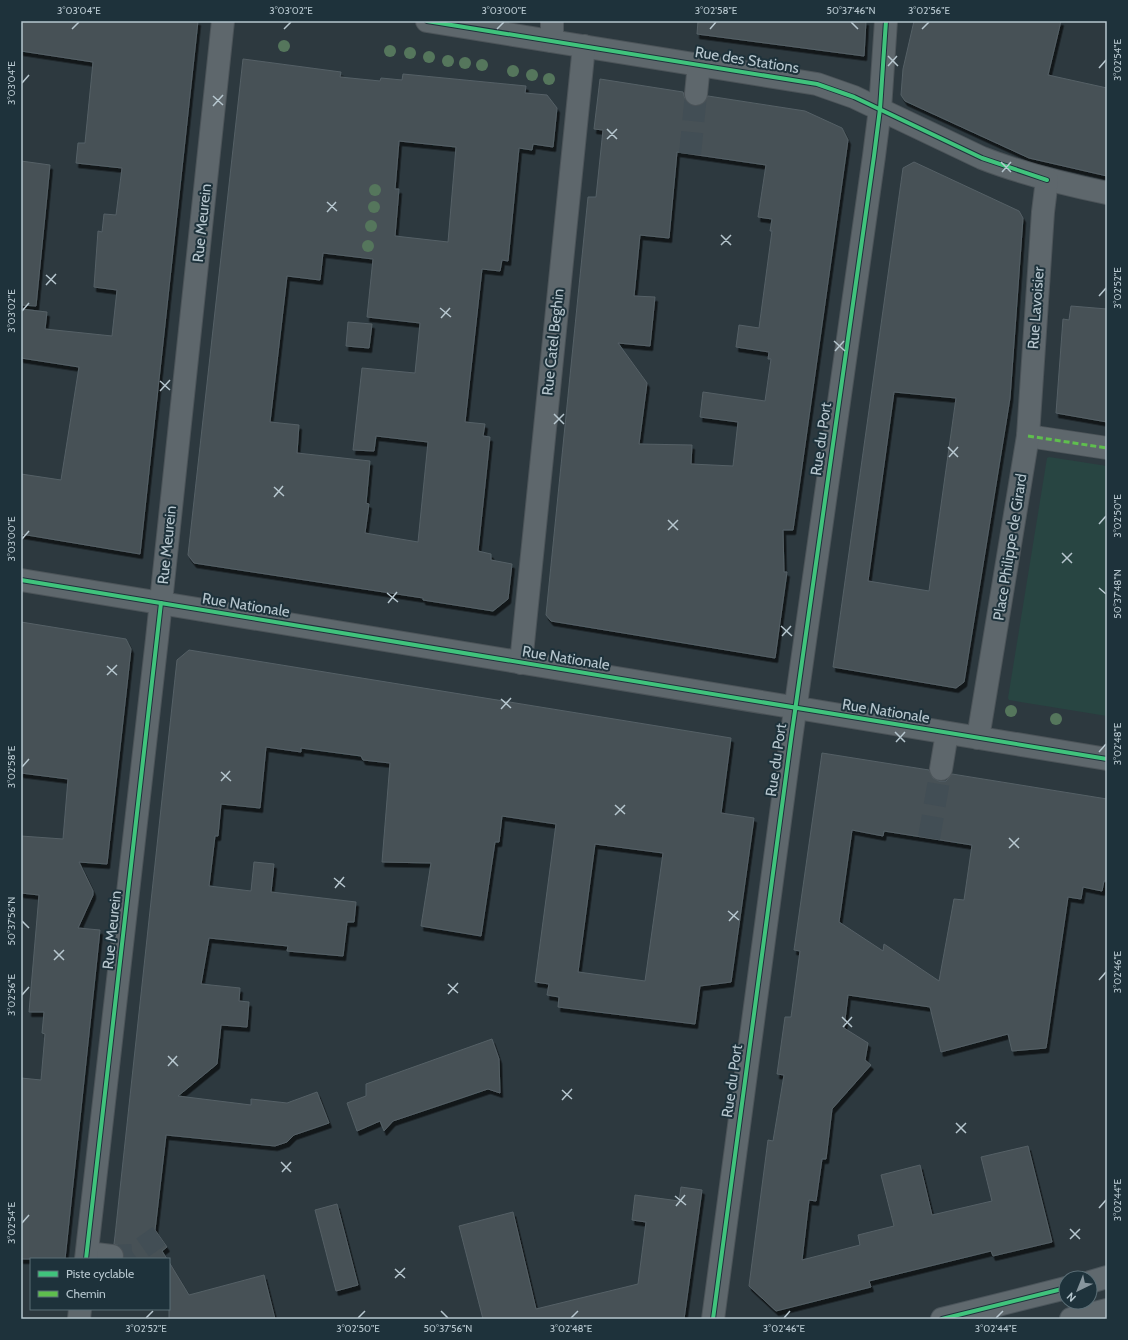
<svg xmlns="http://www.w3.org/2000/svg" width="1128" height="1340" font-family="Cabin,sans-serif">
  <defs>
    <filter id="shadow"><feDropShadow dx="2.5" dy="4.5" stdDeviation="0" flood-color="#0009"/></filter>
  </defs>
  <rect width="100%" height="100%" fill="#2d393f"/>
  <polygon fill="#284542" points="1049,457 1107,466 1107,716 1009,700 1008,698 1047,458"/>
  <g fill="#475156" stroke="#556066" fill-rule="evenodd" filter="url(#shadow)">
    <polygon points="21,21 198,21 140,554 21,534 21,474 61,480 79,367 21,358 21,309 47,312 45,329 112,336 117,290 94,287 98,231 102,232 104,214 116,215 122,168 76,163 78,143 85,143 93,62 21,51"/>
    <polygon points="698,21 866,21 864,56 697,34"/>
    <polygon points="914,21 1061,21 1048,75 1107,88 1107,176 1029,158 905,101 901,95 903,69"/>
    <path d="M243 59 341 72 340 77 380 81 381 78 402 80 403 74 526 86 525 93 547 95 557 108 553 147 533 144 532 150 519 148 508 261 502 260 500 271 482 269 465 422 485 424 483 436 490 437 478 551 491 554V560L512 564 508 599 493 611 423 600V598L194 563 188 555ZM399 141 456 147 448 242 395 236 399 189H395ZM323 253 373 259 367 317 420 323 415 373 362 368 353 450 374 451 376 436 428 442 418 542 365 533 369 504 366 503 370 461 297 453 299 425 270 422 287 276 320 280Z"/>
    <path d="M600 79 683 92 685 99 688 104 694 106 701 105 708 96 805 111 842 128 848 140 793 530H783L784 572H787L775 658 551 621 546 615 588 197H596L603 130 594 129ZM677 152 766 165 758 217 772 219 770 231H772L759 328 739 325 736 347 769 352 768 359H771L765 401 703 392 700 417 738 422 733 466 691 464 692 445 639 444 647 383 618 343 650 346 655 297 634 296 640 235 669 238Z"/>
    <polygon points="21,161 50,165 36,306 21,305"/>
    <path d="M914 162 1019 211 1023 218 1010 398 964 682 956 688 833 667 903 168ZM894 392 956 398 929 591 868 581Z"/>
    <polygon points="1071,306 1107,309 1107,422 1056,413 1063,319 1069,320"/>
    <polygon points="348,322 372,324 369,348 346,346"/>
    <polygon points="21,622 126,639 131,649 107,864 79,862 93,891 93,895 78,928 100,930 65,1259 21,1259 21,1078 41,1080 45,1034 42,1033 44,1012 29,1012 39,895 21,893 21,836 63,839 68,779 21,773"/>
    <path d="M189 650 731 738 721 813 754 818 731 982 700 986 695 1024 558 1007 559 997 547 995 549 984 535 982 556 824 502 816 499 842H495L481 936 421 926 431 863 382 862 390 763 363 760 361 756 301 748V752L266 747 260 808 221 804 218 836H215L209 886 251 891 254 862 274 864 271 892 356 902 354 922H347L343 956 287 951 288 946 209 938 201 984 240 988 239 1001 249 1002 247 1027 221 1025 217 1064 178 1096 251 1105V1099L287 1103 317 1092 329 1123 294 1135 287 1142 275 1146 166 1135 155 1230 167 1247 162 1251 167 1259H124L123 1251 120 1246 114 1244 115 1236 177 660ZM595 844 663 853 645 981 578 972Z"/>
    <path d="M822 753 929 770 933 778 939 781H946L952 774 1107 799V881H1104L1102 891 1083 887 1081 899 1068 897 1046 1048 1012 1051 1008 1034 941 1052 930 1007 848 995 844 1028 868 1043 865 1060 871 1065 832 1109 826 1159H822L816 1201 809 1200 802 1260 860 1245 858 1235 894 1226 881 1175 920 1165 932 1215 992 1201 981 1157 1028 1146 1052 1242 993 1256 991 1251 869 1281 871 1287 776 1311 749 1286 768 1140 773 1141 784 1075 777 1074 785 1017H791L800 951 794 950ZM852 830 883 836 884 831 972 845 964 900 954 899 939 981 884 944 883 951 839 922Z"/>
    <polygon points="492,1039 499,1059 500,1093 488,1089 393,1121 384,1131 380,1121 357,1131 347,1103 366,1096 366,1084"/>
    <polygon points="681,1187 702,1190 684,1319 483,1319 459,1226 513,1212 536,1309 638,1284 646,1222 632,1220 635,1195 679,1201"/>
    <polygon points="337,1204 358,1285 336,1291 315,1210"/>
    <polygon points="169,1262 189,1295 264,1275 275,1319 169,1319"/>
  </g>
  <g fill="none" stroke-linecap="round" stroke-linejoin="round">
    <g stroke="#424e55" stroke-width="22" stroke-dasharray="22 11" stroke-linecap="butt">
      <polyline points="690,154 696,94"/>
      <polyline points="929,838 941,769"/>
      <polyline points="112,1256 132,1255 159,1236"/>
    </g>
    <g stroke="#4c5459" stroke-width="24">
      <g id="minor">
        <path d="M427 21 817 84 854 97 982 158C1023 174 1064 184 1107 193"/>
        <polyline points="552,41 552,21"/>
        <polyline points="696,94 699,64"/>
        <polyline points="1028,436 1107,448"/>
        <polyline points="21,580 1107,759"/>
        <polyline points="521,663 584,46"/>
        <polyline points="978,738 1028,436 1043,212 1047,180"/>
        <polyline points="941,769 947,733"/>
        <polyline points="87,1253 112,1256"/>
        <polyline points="86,1259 157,639 223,21"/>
        <polyline points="79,1319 80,1309"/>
        <polyline points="713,1319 791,739 874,156 880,109 886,21"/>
      </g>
    </g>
    <g stroke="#4b555b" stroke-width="24">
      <g id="major">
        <polyline points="1090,1282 1107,1277"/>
        <polyline points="942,1319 1066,1288"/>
        <polyline points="1071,1319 1107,1310"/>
      </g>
    </g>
    <use href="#minor" stroke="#5e676c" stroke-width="22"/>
    <use href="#major" stroke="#60696e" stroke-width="22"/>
    <polyline stroke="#5fbe4e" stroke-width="3" stroke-dasharray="6 3" stroke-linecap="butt" points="1028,436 1107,448"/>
    <g stroke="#1e323b" stroke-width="6">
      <g id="cycleway">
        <polyline points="427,21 817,84 854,97 982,158 1047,180"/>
        <polyline points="21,580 1107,759"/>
        <polyline points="86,1259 161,603"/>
        <polyline points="713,1319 791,739 874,156 880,109 886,21"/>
        <polyline points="942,1319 1066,1288"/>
      </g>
    </g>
    <use href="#cycleway" stroke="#40c37c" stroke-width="4"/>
  </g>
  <g fill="#55765c">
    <circle cx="284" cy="46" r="6"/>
    <circle cx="390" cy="51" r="6"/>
    <circle cx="410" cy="53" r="6"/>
    <circle cx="429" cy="57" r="6"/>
    <circle cx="448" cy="61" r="6"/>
    <circle cx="465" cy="63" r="6"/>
    <circle cx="482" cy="65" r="6"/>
    <circle cx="513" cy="71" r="6"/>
    <circle cx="532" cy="75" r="6"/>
    <circle cx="549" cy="79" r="6"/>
    <circle cx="375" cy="190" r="6"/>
    <circle cx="374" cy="207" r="6"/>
    <circle cx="371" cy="226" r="6"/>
    <circle cx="368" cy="246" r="6"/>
    <circle cx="1011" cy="711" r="6"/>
    <circle cx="1056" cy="719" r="6"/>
  </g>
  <path fill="none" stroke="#b7c7cf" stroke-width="1.5" d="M851 22 858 29M72 29 79 22M284 29 291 22M497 29 504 22M710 29 716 22M922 29 929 22M888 56 898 66M888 66 897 56M1099 68 1106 60M22 83 29 75M213 96 223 105M213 106 223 95M607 129 617 139M607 139 617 129M1001 162 1011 172M1002 172 1011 162M327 202 337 211M327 212 336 202M721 235 731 245M721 245 731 235M46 275 56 284M46 285 56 274M1099 296 1106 288M440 308 451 317M22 311 29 303M441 318 450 308M834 341 845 351M835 351 844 341M160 381 170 390M160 391 170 380M554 414 564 424M554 424 564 414M948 447 958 457M949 457 958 447M274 487 284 496M274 497 283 486M668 520 678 530M1099 524 1106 516M668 530 678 520M22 539 29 531M1062 553 1072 563M1062 563 1072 553M1099 588 1106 594M387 593 398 602M388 603 397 592M781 626 792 636M782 636 791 626M107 666 117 675M107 675 117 665M501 699 511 708M501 709 511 698M895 732 905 742M896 742 905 732M1099 752 1106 744M22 767 29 759M221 772 231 781M221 781 230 771M615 805 625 814M615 815 625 805M1009 838 1019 848M1009 848 1019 838M334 878 345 887M335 888 344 877M728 911 739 920M22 921 29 928M729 921 738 911M54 950 64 960M54 960 64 950M1099 980 1106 972M448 984 458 993M448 994 458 983M22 995 29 987M842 1017 852 1027M843 1027 852 1017M168 1056 178 1066M168 1066 177 1056M562 1090 572 1099M562 1100 572 1089M956 1123 966 1133M956 1133 966 1123M281 1162 291 1172M282 1172 291 1162M675 1196 686 1205M676 1206 685 1195M1099 1208 1106 1200M22 1223 29 1215M1070 1229 1080 1239M1070 1239 1080 1229M395 1269 405 1278M395 1278 405 1268M441 1311 448 1318M146 1318 153 1311M358 1318 365 1311M571 1318 578 1311M784 1318 790 1311M996 1318 1003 1311"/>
  <g text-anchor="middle" stroke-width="4" stroke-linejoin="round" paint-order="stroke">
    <g font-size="15" fill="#b7c7cf" stroke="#1e323b">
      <text transform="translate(747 60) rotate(9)" y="5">Rue des Stations</text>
      <text transform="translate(202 223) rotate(-84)" y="5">Rue Meurein</text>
      <text transform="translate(1036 308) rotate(-86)" y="5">Rue Lavoisier</text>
      <text transform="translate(553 342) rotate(-84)" y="5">Rue Catel Beghin</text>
      <text transform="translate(821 439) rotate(-82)" y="5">Rue du Port</text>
      <text transform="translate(167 545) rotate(-84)" y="5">Rue Meurein</text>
      <text transform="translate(1010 547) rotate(-81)" y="5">Place Philippe de Girard</text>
      <text transform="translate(246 605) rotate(9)" y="5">Rue Nationale</text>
      <text transform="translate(566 658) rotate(9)" y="5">Rue Nationale</text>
      <text transform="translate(886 711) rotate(9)" y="5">Rue Nationale</text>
      <text transform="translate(776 760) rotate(-82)" y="5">Rue du Port</text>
      <text transform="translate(112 930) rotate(-84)" y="5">Rue Meurein</text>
      <text transform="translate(732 1081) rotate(-82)" y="5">Rue du Port</text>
    </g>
  </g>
  <rect width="1128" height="1340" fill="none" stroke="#1e323b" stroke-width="44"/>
  <rect x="30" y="1258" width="140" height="52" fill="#1e323b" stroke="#5b6e76"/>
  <rect x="38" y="1271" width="20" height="6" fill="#40c37c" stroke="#5b6e76"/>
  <text x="66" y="1278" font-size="12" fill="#b7c7cf">Piste cyclable</text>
  <rect x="38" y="1291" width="20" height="6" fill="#5fbe4e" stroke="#5b6e76"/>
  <text x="66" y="1298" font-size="12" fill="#b7c7cf">Chemin</text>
  <g transform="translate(1078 1290) rotate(223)"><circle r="19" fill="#1e323b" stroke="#5b6e76"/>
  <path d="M0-3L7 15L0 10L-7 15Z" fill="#87959d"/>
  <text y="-6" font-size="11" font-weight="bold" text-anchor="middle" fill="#b7c7cf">N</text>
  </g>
  <rect x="22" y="22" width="1084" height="1296" fill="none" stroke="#b7c7cf" stroke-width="1.5"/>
  <g font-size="10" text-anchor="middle" fill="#b7c7cf">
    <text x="79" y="14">3°03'04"E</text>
    <text x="291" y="14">3°03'02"E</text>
    <text x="504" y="14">3°03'00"E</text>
    <text x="716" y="14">3°02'58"E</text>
    <text x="851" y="14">50°37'46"N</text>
    <text x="929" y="14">3°02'56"E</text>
    <text transform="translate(1117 60) rotate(-90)" y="4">3°02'54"E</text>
    <text transform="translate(11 83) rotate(-90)" y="4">3°03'04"E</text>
    <text transform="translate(1117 288) rotate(-90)" y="4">3°02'52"E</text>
    <text transform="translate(11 311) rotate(-90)" y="4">3°03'02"E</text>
    <text transform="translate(1117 516) rotate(-90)" y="4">3°02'50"E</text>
    <text transform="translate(11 539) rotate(-90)" y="4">3°03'00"E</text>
    <text transform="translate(1117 594) rotate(-90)" y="4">50°37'48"N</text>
    <text transform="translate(1117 744) rotate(-90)" y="4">3°02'48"E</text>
    <text transform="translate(11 767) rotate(-90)" y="4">3°02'58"E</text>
    <text transform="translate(11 921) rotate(-90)" y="4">50°37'56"N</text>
    <text transform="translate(1117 972) rotate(-90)" y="4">3°02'46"E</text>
    <text transform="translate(11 995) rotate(-90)" y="4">3°02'56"E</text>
    <text transform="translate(1117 1200) rotate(-90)" y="4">3°02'44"E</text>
    <text transform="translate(11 1223) rotate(-90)" y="4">3°02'54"E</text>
    <text x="146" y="1332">3°02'52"E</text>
    <text x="358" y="1332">3°02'50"E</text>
    <text x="448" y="1332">50°37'56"N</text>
    <text x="571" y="1332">3°02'48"E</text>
    <text x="784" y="1332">3°02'46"E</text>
    <text x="996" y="1332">3°02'44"E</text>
  </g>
</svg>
